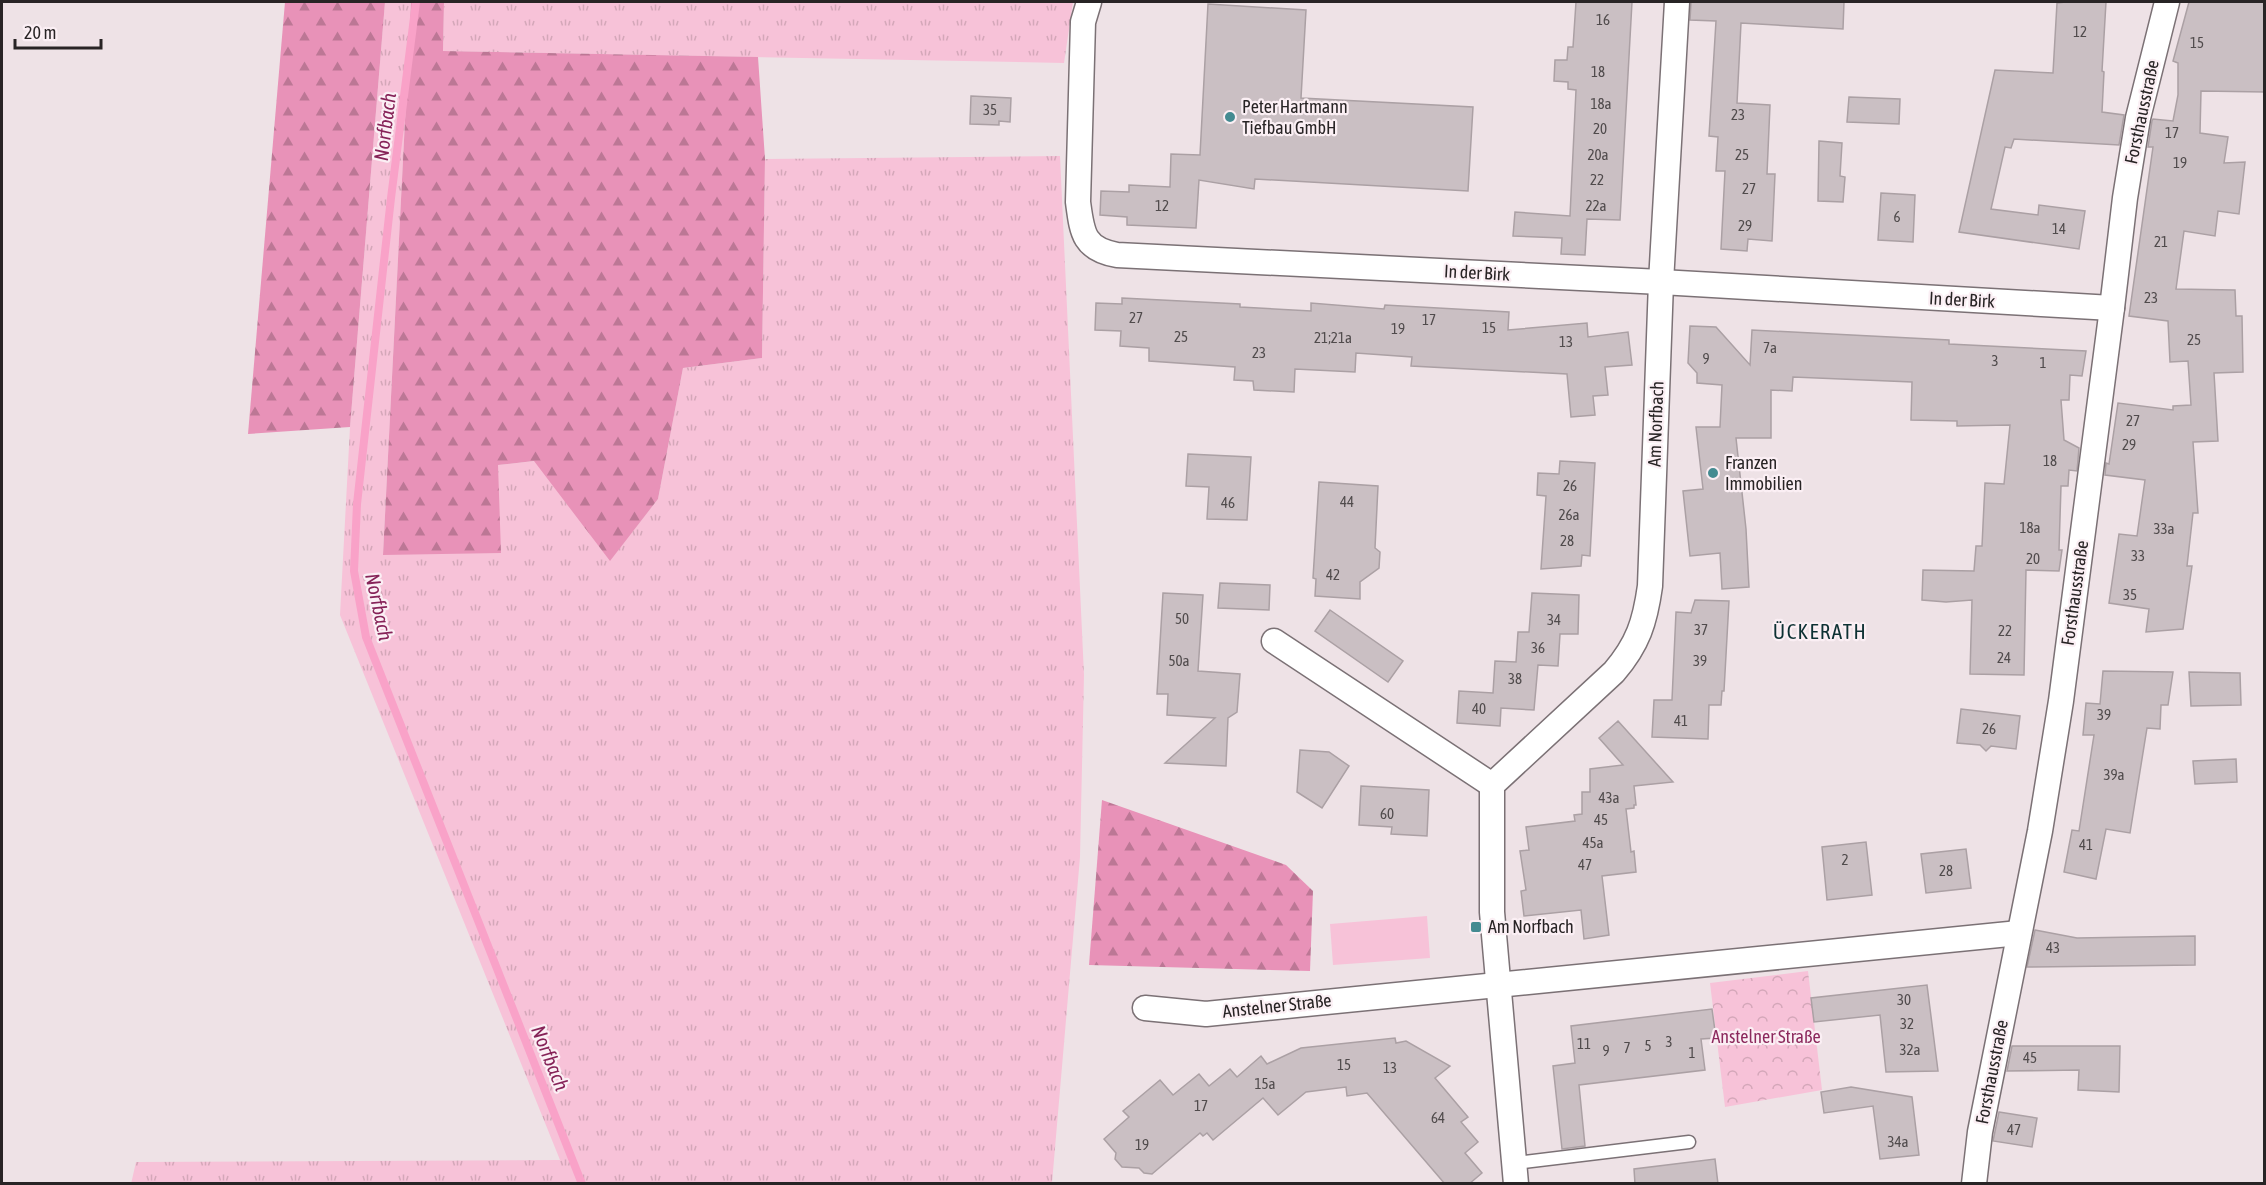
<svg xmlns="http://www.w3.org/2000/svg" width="2266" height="1185" font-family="'Asap Condensed',sans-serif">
  <defs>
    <pattern id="grass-tufts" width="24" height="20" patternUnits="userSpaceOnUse" patternTransform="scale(1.5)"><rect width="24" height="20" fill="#f7c2d8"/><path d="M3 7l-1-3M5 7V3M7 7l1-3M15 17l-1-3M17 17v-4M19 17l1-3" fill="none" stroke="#d4a7b9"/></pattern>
    <pattern id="forest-firs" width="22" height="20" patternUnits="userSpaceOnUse" patternTransform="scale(1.5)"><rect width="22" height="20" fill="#e892b8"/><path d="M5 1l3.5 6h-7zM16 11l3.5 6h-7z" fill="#bc7795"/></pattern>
    <pattern id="park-crowns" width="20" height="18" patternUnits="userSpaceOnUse" patternTransform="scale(1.5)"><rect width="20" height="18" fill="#f7c2d8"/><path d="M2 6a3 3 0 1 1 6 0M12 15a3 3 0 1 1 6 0" fill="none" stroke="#d4a7b9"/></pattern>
  </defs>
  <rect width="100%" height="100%" fill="#eee2e6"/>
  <g fill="url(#grass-tufts)">
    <polygon points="385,2 411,2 383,555 498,465 535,461 610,560 658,499 683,368 762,358 765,159 1060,156 1084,675 1080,857 1052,1183 131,1184 136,1162 560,1160 340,615 350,427"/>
    <polygon points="444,2 1073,2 1064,63 443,51"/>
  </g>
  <g fill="url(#forest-firs)">
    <polygon points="285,2 385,2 350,427 248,434"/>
    <polygon points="411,2 444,2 443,51 758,57 765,159 762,358 683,368 658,499 610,561 534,461 498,465 501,553 383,555"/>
    <polygon points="1102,800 1286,865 1313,891 1310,971 1089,965"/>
  </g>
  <polygon fill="url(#park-crowns)" points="1808,971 1822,1090 1725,1107 1710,983"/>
  <polygon fill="#f7c2d8" points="1427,916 1430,958 1333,965 1330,924"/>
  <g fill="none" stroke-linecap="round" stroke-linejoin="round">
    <polyline stroke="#f9a2c8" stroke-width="8" points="416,2 391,198 357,504 354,571 366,637 582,1184"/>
  </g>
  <g fill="#cabfc3" stroke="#aba0a4" stroke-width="1.5">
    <polygon points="1576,2 1632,2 1620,220 1587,219 1585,255 1561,254 1562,238 1513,236 1515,212 1570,216 1576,90 1568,89 1568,82 1554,81 1555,60 1567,60 1568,47 1573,47"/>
    <polygon points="1691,2 1844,2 1843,29 1741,23 1737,103 1770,105 1767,174 1775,174 1772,241 1748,239 1747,251 1721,249 1725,171 1716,171 1718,137 1709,136 1716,21 1690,20"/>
    <polygon points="2066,2 2106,2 2102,71 2104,72 2102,112 2124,115 2119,145 2014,139 2011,148 2005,147 1991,209 2038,215 2039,205 2085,211 2079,249 1959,232 1995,70 2053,73 2057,3"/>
    <polygon points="2189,2 2265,2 2265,92 2201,91 2200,133 2228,137 2224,163 2245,162 2239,214 2218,211 2215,236 2184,231 2176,289 2235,290 2236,316 2242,316 2243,372 2214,373 2218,441 2193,442 2198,513 2193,513 2187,566 2192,566 2183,629 2146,632 2149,609 2109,603 2119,534 2137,536 2145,480 2105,475 2106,463 2109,464 2118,403 2173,410 2173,406 2191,405 2188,361 2170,362 2168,321 2129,316 2153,147 2148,147 2152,121 2153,119 2173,121 2178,95 2178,63 2173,61"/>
    <polygon points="1208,4 1306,10 1301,98 1473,107 1468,191 1255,179 1254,189 1199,180 1196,228 1127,225 1127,217 1100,215 1101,191 1129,192 1129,185 1170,187 1171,154 1200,155"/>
    <polygon points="971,96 1011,98 1010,122 999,121 999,125 970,124"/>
    <polygon points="1849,97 1900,99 1899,124 1847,122"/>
    <polygon points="1819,141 1842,143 1840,176 1845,177 1843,202 1818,201"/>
    <polygon points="1881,193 1915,195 1913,242 1878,240"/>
    <polygon points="1122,298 1240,304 1240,307 1311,311 1311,303 1384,309 1385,305 1509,312 1508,330 1587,323 1588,337 1628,332 1632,365 1605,367 1608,395 1593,396 1595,415 1571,417 1567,374 1411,366 1412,357 1356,353 1355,372 1295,369 1294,392 1254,390 1253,381 1234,380 1235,367 1149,361 1149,348 1120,346 1121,331 1095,330 1096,303 1122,304"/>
    <polygon points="1690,326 1716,327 1750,365 1752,330 1949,340 1949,344 2086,351 2082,376 2070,375 2069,400 2061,400 2064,440 2079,448 2077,471 2069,470 2068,486 2061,486 2059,550 2062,550 2059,571 2026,570 2024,675 1970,674 1972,600 1946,602 1922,600 1923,570 1974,571 1976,546 1982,546 1985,483 2004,484 2010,425 1957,426 1957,421 1911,420 1912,382 1793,377 1792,391 1771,390 1771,438 1736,438 1746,529 1749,587 1722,589 1720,553 1690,556 1683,491 1703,489 1696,427 1720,427 1722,385 1697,383 1697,373 1688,363"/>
    <polygon points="1188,454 1251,457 1247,520 1207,519 1209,487 1186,486"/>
    <polygon points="1560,461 1595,463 1590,556 1582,555 1581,566 1541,569 1546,496 1537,495 1538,473 1559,474"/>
    <polygon points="1319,482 1378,486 1375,548 1380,552 1379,568 1360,582 1360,599 1315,596 1316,579 1313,578"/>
    <polygon points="1220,583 1270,585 1269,610 1218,608"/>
    <polygon points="1163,593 1203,595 1198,671 1240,674 1237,712 1228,718 1226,766 1165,763 1215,718 1167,715 1168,694 1157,694"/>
    <polygon points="1532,593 1579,595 1578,634 1560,634 1558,666 1538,665 1534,710 1501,708 1500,726 1457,723 1459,691 1493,693 1495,661 1516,662 1518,632 1529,632"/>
    <polygon points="1695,600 1729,601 1724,691 1722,691 1721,705 1709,705 1708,739 1652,737 1654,700 1672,700 1676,612 1691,613"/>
    <polygon points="1330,610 1403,661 1388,682 1315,631"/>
    <polygon points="2103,671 2173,672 2168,705 2161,705 2160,729 2147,728 2130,833 2106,829 2096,879 2064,872 2072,830 2079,831 2094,735 2083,735 2086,703 2100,704"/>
    <polygon points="2189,672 2240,673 2241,705 2191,706"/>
    <polygon points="1961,709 2020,716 2016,749 1991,746 1986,751 1980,745 1957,743"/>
    <polygon points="1618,721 1673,782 1634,786 1636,805 1634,805 1634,808 1626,809 1631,852 1634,851 1636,872 1602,876 1609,935 1584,939 1581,910 1524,916 1521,891 1526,890 1520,851 1529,850 1526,827 1575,821 1574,815 1582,814 1582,792 1590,792 1590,769 1623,765 1599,738"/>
    <polygon points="1300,750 1329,752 1349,766 1322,808 1297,792"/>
    <polygon points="2236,759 2237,782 2195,784 2193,761"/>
    <polygon points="1361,786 1429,790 1427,836 1391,834 1392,827 1359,825"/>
    <polygon points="1866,842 1872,895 1827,900 1822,847"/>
    <polygon points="1966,849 1971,888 1926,893 1921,854"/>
    <polygon points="2035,930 2077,938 2195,936 2195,965 2027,967"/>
    <polygon points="1927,985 1938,1071 1886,1072 1880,1015 1814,1022 1811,998"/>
    <polygon points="1712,1009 1716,1038 1701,1039 1705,1070 1579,1085 1585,1146 1562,1149 1553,1066 1575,1063 1571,1026"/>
    <polygon points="1395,1038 1396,1043 1406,1041 1450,1066 1435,1078 1468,1117 1461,1122 1478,1142 1465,1153 1482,1173 1469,1184 1445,1184 1367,1093 1347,1096 1346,1087 1306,1092 1278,1115 1263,1098 1213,1140 1207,1133 1203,1136 1200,1133 1152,1174 1144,1173 1139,1168 1122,1167 1115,1159 1116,1153 1104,1139 1129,1117 1123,1111 1160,1080 1173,1095 1199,1074 1209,1086 1230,1069 1237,1077 1261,1056 1267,1064 1301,1048"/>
    <polygon points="2012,1046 2120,1046 2119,1092 2078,1090 2079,1070 2007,1071"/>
    <polygon points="1851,1087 1912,1097 1919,1155 1880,1159 1873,1106 1824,1113 1821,1092"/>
    <polygon points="1999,1112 2037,1118 2032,1147 1993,1141"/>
    <polygon points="1715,1159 1718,1184 1635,1184 1634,1169"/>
  </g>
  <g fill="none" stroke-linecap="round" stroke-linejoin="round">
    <g stroke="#7b7175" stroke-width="15">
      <polyline id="lane" points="1516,1163 1689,1142"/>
    </g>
    <g stroke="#7b7175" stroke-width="27">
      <g id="street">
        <path d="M1089 2 1083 22 1078 202C1082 232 1083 249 1117 255L1661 282 2112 308"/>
        <polyline points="1274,641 1492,785"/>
        <polyline points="1145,1008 1206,1014 2019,933"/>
        <path d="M1516 1184 1492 912V785L1614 672C1638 644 1645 622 1650 586L1661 282 1677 2"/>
        <polyline points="1974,1184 1980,1132 2040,831 2061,701 2112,308 2125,198 2138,118 2167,2"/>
      </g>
    </g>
    <use href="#lane" stroke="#fff" stroke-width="12"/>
    <use href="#street" stroke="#fff" stroke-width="24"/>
  </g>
  <g fill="#448b91" stroke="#fbeff4" stroke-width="2">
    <circle cx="1230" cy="117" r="6"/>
    <circle cx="1713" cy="473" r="6"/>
    <rect x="1470" y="921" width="12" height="12" rx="3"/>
  </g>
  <g text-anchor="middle" stroke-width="4.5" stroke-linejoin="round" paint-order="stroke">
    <g font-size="15" fill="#504b4c">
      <text x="1603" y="25">16</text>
      <text x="2080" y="37">12</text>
      <text x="2197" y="48">15</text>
      <text x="1598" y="77">18</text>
      <text x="1601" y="109">18a</text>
      <text x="990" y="115">35</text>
      <text x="1738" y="120">23</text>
      <text x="1600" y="134">20</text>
      <text x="2172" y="138">17</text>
      <text x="1598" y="160">20a</text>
      <text x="1742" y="160">25</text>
      <text x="2180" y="168">19</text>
      <text x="1597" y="185">22</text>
      <text x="1749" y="194">27</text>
      <text x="1162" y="211">12</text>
      <text x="1596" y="211">22a</text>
      <text x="1897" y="222">6</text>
      <text x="1745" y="231">29</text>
      <text x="2059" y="234">14</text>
      <text x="2161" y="247">21</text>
      <text x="2151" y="303">23</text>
      <text x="1136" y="323">27</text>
      <text x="1429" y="325">17</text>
      <text x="1489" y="333">15</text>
      <text x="1398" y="334">19</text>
      <text x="1181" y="342">25</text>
      <text x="1333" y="343">21;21a</text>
      <text x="2194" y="345">25</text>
      <text x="1566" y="347">13</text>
      <text x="1770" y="353">7a</text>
      <text x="1259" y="358">23</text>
      <text x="1706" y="364">9</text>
      <text x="1995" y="366">3</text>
      <text x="2043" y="368">1</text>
      <text x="2133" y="426">27</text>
      <text x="2129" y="450">29</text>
      <text x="2050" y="466">18</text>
      <text x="1570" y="491">26</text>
      <text x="1347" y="507">44</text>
      <text x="1228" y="508">46</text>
      <text x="1569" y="520">26a</text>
      <text x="2030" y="533">18a</text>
      <text x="2164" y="534">33a</text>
      <text x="1567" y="546">28</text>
      <text x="2138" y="561">33</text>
      <text x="2033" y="564">20</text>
      <text x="1333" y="580">42</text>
      <text x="2130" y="600">35</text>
      <text x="1182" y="624">50</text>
      <text x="1554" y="625">34</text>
      <text x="1701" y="635">37</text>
      <text x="2005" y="636">22</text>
      <text x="1538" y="653">36</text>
      <text x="2004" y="663">24</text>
      <text x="1179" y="666">50a</text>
      <text x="1700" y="666">39</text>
      <text x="1515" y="684">38</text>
      <text x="1479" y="714">40</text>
      <text x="2104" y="720">39</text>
      <text x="1681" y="726">41</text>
      <text x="1989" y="734">26</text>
      <text x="2114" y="780">39a</text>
      <text x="1609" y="803">43a</text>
      <text x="1387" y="819">60</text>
      <text x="1601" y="825">45</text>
      <text x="1593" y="848">45a</text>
      <text x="2086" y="850">41</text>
      <text x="1845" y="865">2</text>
      <text x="1585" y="870">47</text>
      <text x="1946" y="876">28</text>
      <text x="2053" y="953">43</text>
      <text x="1904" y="1005">30</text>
      <text x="1907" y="1029">32</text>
      <text x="1669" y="1047">3</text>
      <text x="1584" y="1049">11</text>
      <text x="1648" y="1051">5</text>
      <text x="1627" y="1053">7</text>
      <text x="1910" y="1055">32a</text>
      <text x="1606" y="1056">9</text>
      <text x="1692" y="1058">1</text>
      <text x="2030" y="1063">45</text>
      <text x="1344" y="1070">15</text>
      <text x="1390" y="1073">13</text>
      <text x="1265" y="1089">15a</text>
      <text x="1201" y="1111">17</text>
      <text x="1438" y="1123">64</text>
      <text x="2014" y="1135">47</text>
      <text x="1898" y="1147">34a</text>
      <text x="1142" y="1150">19</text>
    </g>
    <g font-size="18" fill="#282425" stroke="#fbeff4" text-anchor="start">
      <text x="1242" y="113">Peter Hartmann<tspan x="1242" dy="21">Tiefbau GmbH</tspan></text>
      <text x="1725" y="469">Franzen<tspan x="1725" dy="21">Immobilien</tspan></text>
      <text x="1488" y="933">Am Norfbach</text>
    </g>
    <g font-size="18" fill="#282425" stroke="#fbeff4">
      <text transform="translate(2142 112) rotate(-78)" y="6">Forsthausstraße</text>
      <text transform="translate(1477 273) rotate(3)" y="6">In der Birk</text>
      <text transform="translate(1962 300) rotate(3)" y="6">In der Birk</text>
      <text transform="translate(1656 424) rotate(-88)" y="6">Am Norfbach</text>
      <text transform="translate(2075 593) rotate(-82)" y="6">Forsthausstraße</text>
      <text transform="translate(1277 1006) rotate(-6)" y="6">Anstelner Straße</text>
      <text transform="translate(1992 1072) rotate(-79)" y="6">Forsthausstraße</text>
    </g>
    <g font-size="18" fill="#8c295d" stroke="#fbeff4">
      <text x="1766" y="1043">Anstelner Straße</text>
    </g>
    <g font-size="20" font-style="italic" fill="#862358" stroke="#fbeff4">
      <text transform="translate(385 127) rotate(-83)" y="7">Norfbach</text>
      <text transform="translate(379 607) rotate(78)" y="7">Norfbach</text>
      <text transform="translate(550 1058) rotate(68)" y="7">Norfbach</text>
    </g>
    <g font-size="21" letter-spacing="1.5" fill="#0d3133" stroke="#fbeff4">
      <text x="1820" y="639">ÜCKERATH</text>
    </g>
  </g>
  <rect width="2266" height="1185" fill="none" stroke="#282425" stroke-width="6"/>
  <path d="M15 39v9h86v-9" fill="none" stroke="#282425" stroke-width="3"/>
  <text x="24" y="39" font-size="18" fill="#282425" stroke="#fbeff4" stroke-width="4.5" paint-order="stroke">20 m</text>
</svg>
